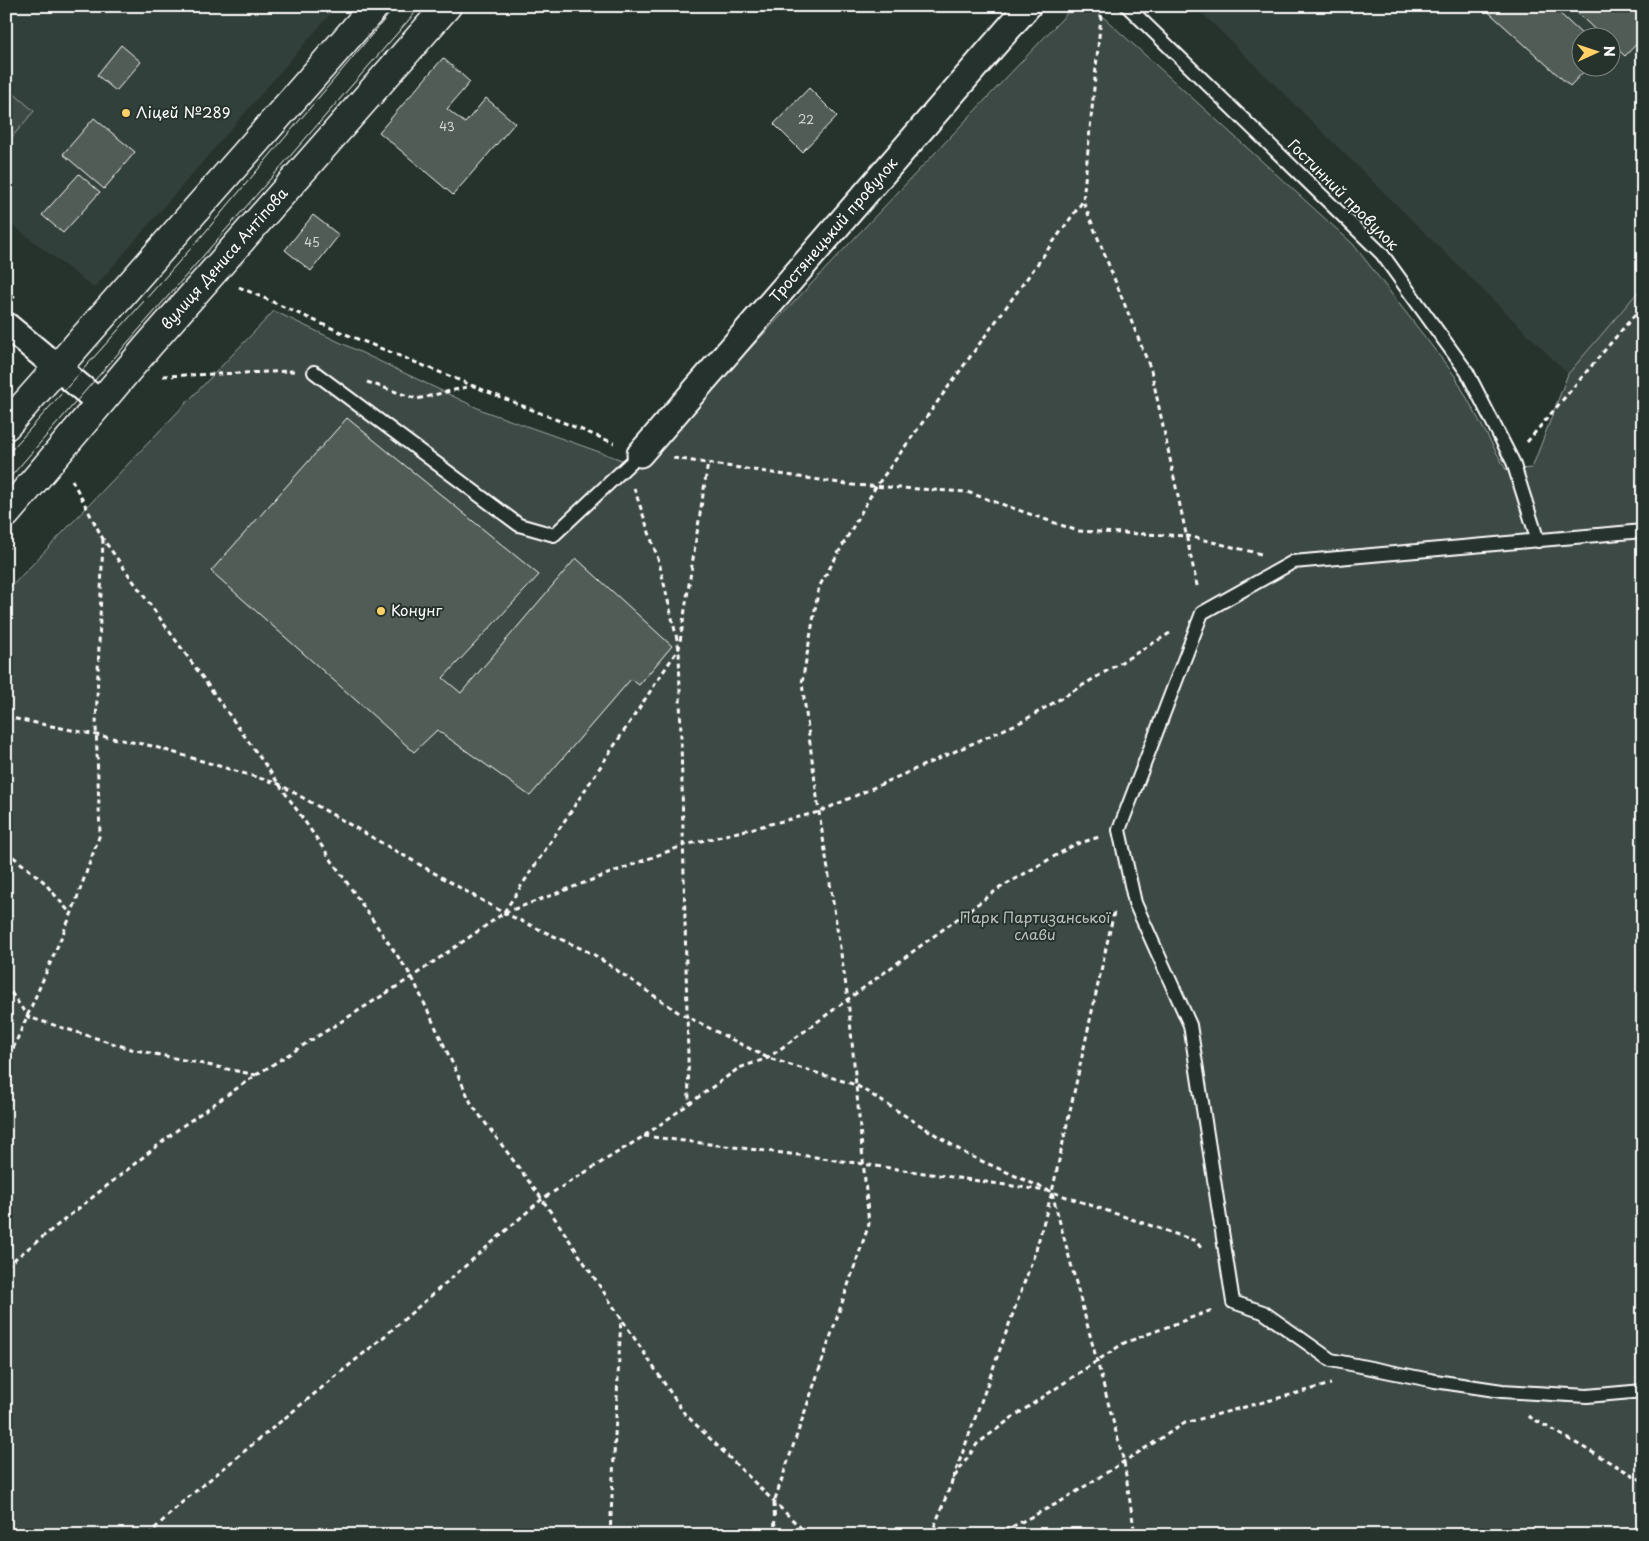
<svg xmlns="http://www.w3.org/2000/svg" width="1649" height="1541" font-family="'Playpen Sans',sans-serif">
  <rect width="100%" height="100%" fill="#26332d"/>
  <filter id="ink" filterUnits="userSpaceOnUse"><feTurbulence type="fractalNoise" baseFrequency=".02" numOctaves="2"/><feDisplacementMap in="SourceGraphic" scale="10" xChannelSelector="R" yChannelSelector="G"/><feConvolveMatrix kernelMatrix="1 2 1 2 8 2 1 2 1" color-interpolation-filters="sRGB"/></filter>
  <g filter="url(#ink)">
    <g fill="#333f3a" fill-rule="evenodd">
      <polygon points="6,6 337,6 94,288 6,220"/>
      <path d="M1195 6H1643V286L1568 374ZM1582 38H1612V68H1582Z"/>
    </g>
    <g fill="#3e4944" stroke="#9ea4a2">
      <polygon points="1074,6 1091,6 1353,244 1455,376 1506,470 1532,468 1568,374 1643,286 1643,1535 6,1535 6,592 274,311 484,411 639,466"/>
      <polygon points="6,87 34,111 6,144"/>
    </g>
    <g fill="#515c57" stroke="#fff">
      <polygon points="1482,6 1552,6 1586,38 1582,38 1582,68 1587,68 1570,86"/>
      <polygon points="1570,6 1643,6 1643,37 1625,56 1612,44 1612,38 1604,38"/>
      <polygon points="121,45 141,62 116,91 97,75"/>
      <polygon points="443,58 470,82 447,109 465,123 486,98 515,123 453,195 379,132"/>
      <polygon points="809,88 837,116 802,152 774,124"/>
      <polygon points="94,118 135,152 104,189 63,154"/>
      <polygon points="79,174 100,192 63,233 42,215"/>
      <polygon points="313,215 339,235 311,271 285,250"/>
      <polygon points="347,418 539,575 443,678 461,693 576,558 672,646 639,685 631,679 530,796 437,730 414,752 211,571"/>
    </g>
    <g fill="none" stroke-linecap="round" stroke-linejoin="round">
      <g stroke="#fff" stroke-width="16">
        <g id="lane">
          <polyline points="1127,6 1382,254 1467,372 1513,462 1538,541"/>
          <polyline points="314,372 519,525 554,535 640,454"/>
          <polyline points="1643,531 1293,562 1202,613 1119,830 1135,903 1190,1025 1233,1302 1263,1312 1331,1360 1435,1381 1502,1391 1587,1396 1643,1391"/>
        </g>
      </g>
      <g stroke="#fff" stroke-width="29">
        <g id="street">
          <polyline points="6,325 100,403"/>
          <path id="s1" d="M640 454 1028 6"/>
        </g>
      </g>
      <g stroke="#fff" stroke-width="31">
        <g id="secondary">
          <polyline points="6,426 375,6"/>
          <path id="s2" d="M6 514 149 345 447 6"/>
        </g>
      </g>
      <g stroke="#fff" stroke-width="3" stroke-dasharray="5 4" stroke-linecap="butt">
        <polyline points="1102,6 1083,201 1151,370 1198,590"/>
        <polyline points="239,287 338,331 614,443"/>
        <polyline points="6,290 15,298"/>
        <polyline points="163,376 294,371"/>
        <polyline points="367,382 417,399 471,386"/>
        <polyline points="1527,442 1643,305"/>
        <polyline points="673,458 853,485 967,492 1078,531 1188,536 1261,554"/>
        <polyline points="72,480 103,539 279,784 412,977 472,1105 542,1199 684,1413 808,1535"/>
        <polyline points="634,488 659,562 679,648 689,1103"/>
        <polyline points="6,550 12,544"/>
        <polyline points="6,717 152,746 279,784 504,913 593,954 678,1012 768,1058 856,1085 968,1155 1052,1192 1196,1241 1201,1248"/>
        <polyline points="6,851 43,881 71,914"/>
        <polyline points="504,912 679,648 708,463"/>
        <polyline points="6,985 28,1017 131,1049 256,1075"/>
        <polyline points="6,1065 71,915 100,834 96,725 103,539"/>
        <polyline points="644,1136 815,1157 1047,1191"/>
        <polyline points="1052,1193 1124,1462 1135,1535"/>
        <polyline points="6,1266 181,1127 256,1075 412,977 504,913 685,845 819,812 1023,721 1170,633"/>
        <polyline points="1528,1416 1643,1481"/>
        <polyline points="953,1479 1036,1250 1052,1192 1114,912"/>
        <polyline points="148,1535 180,1504 386,1335 542,1199 644,1136 739,1068 768,1058 998,889 1074,845 1099,837"/>
        <polyline points="610,1535 621,1318"/>
        <polyline points="775,1535 774,1502 869,1224 848,999 819,812 802,683 819,587 875,488 1083,201"/>
        <polyline points="931,1535 953,1479 977,1444 1013,1417 1124,1343 1212,1310"/>
        <polyline points="996,1535 1060,1502 1185,1423 1331,1384"/>
      </g>
      <use href="#lane" stroke="#26332d" stroke-width="12"/>
      <use href="#street" stroke="#26332d" stroke-width="25"/>
      <use href="#secondary" stroke="#26332d" stroke-width="28"/>
      <g stroke="#fff" stroke-width="1">
        <polyline points="6,456 201,237 396,6"/>
        <polyline points="6,482 421,6"/>
      </g>
    </g>
  </g>
  <g fill="#ffd166" stroke="#26332d" stroke-width="2">
    <circle cx="126" cy="113" r="5"/>
    <circle cx="381" cy="611" r="5"/>
  </g>
  <g text-anchor="middle" stroke-width="4" stroke-linejoin="round" paint-order="stroke">
    <g font-size="12" fill="#d4d6d5">
      <text x="806" y="124">22</text>
      <text x="447" y="131">43</text>
      <text x="312" y="247">45</text>
    </g>
    <g font-size="15" fill="#fff" stroke="#26332d" text-anchor="start">
      <text x="136" y="118">Ліцей №289</text>
      <text x="391" y="616">Конунг</text>
    </g>
    <g font-size="15" fill="#fff" stroke="#26332d">
      <text transform="translate(1343 195) rotate(45)" y="5">Гостинний провулок</text>
      <text dy="5" stroke="none"><textPath href="#s1" startOffset="296">Тростянецький провулок</textPath></text>
      <text dy="5" stroke="none"><textPath href="#s2" startOffset="336">вулиця Дениса Антіпова</textPath></text>
    </g>
    <g font-size="15" fill="#bbbfbe" stroke="#26332d">
      <text x="1035" y="923">Парк Партизанської<tspan x="1035" dy="17">слави</tspan></text>
    </g>
  </g>
  <rect width="1649" height="1541" fill="none" stroke="#26332d" stroke-width="25"/>
  <rect x="12" y="12" width="1624" height="1516" fill="none" stroke="#fff" stroke-width="2" filter="url(#ink)"/>
  <g transform="translate(1596 52) rotate(87)"><circle r="24" fill="#26332d" stroke="#7d8581"/>
  <path d="M0-4L9 19L0 12L-9 19Z" fill="#ffd166"/>
  <text y="-8" font-size="14" font-weight="bold" text-anchor="middle" fill="#ffffff">N</text>
  </g>
</svg>
